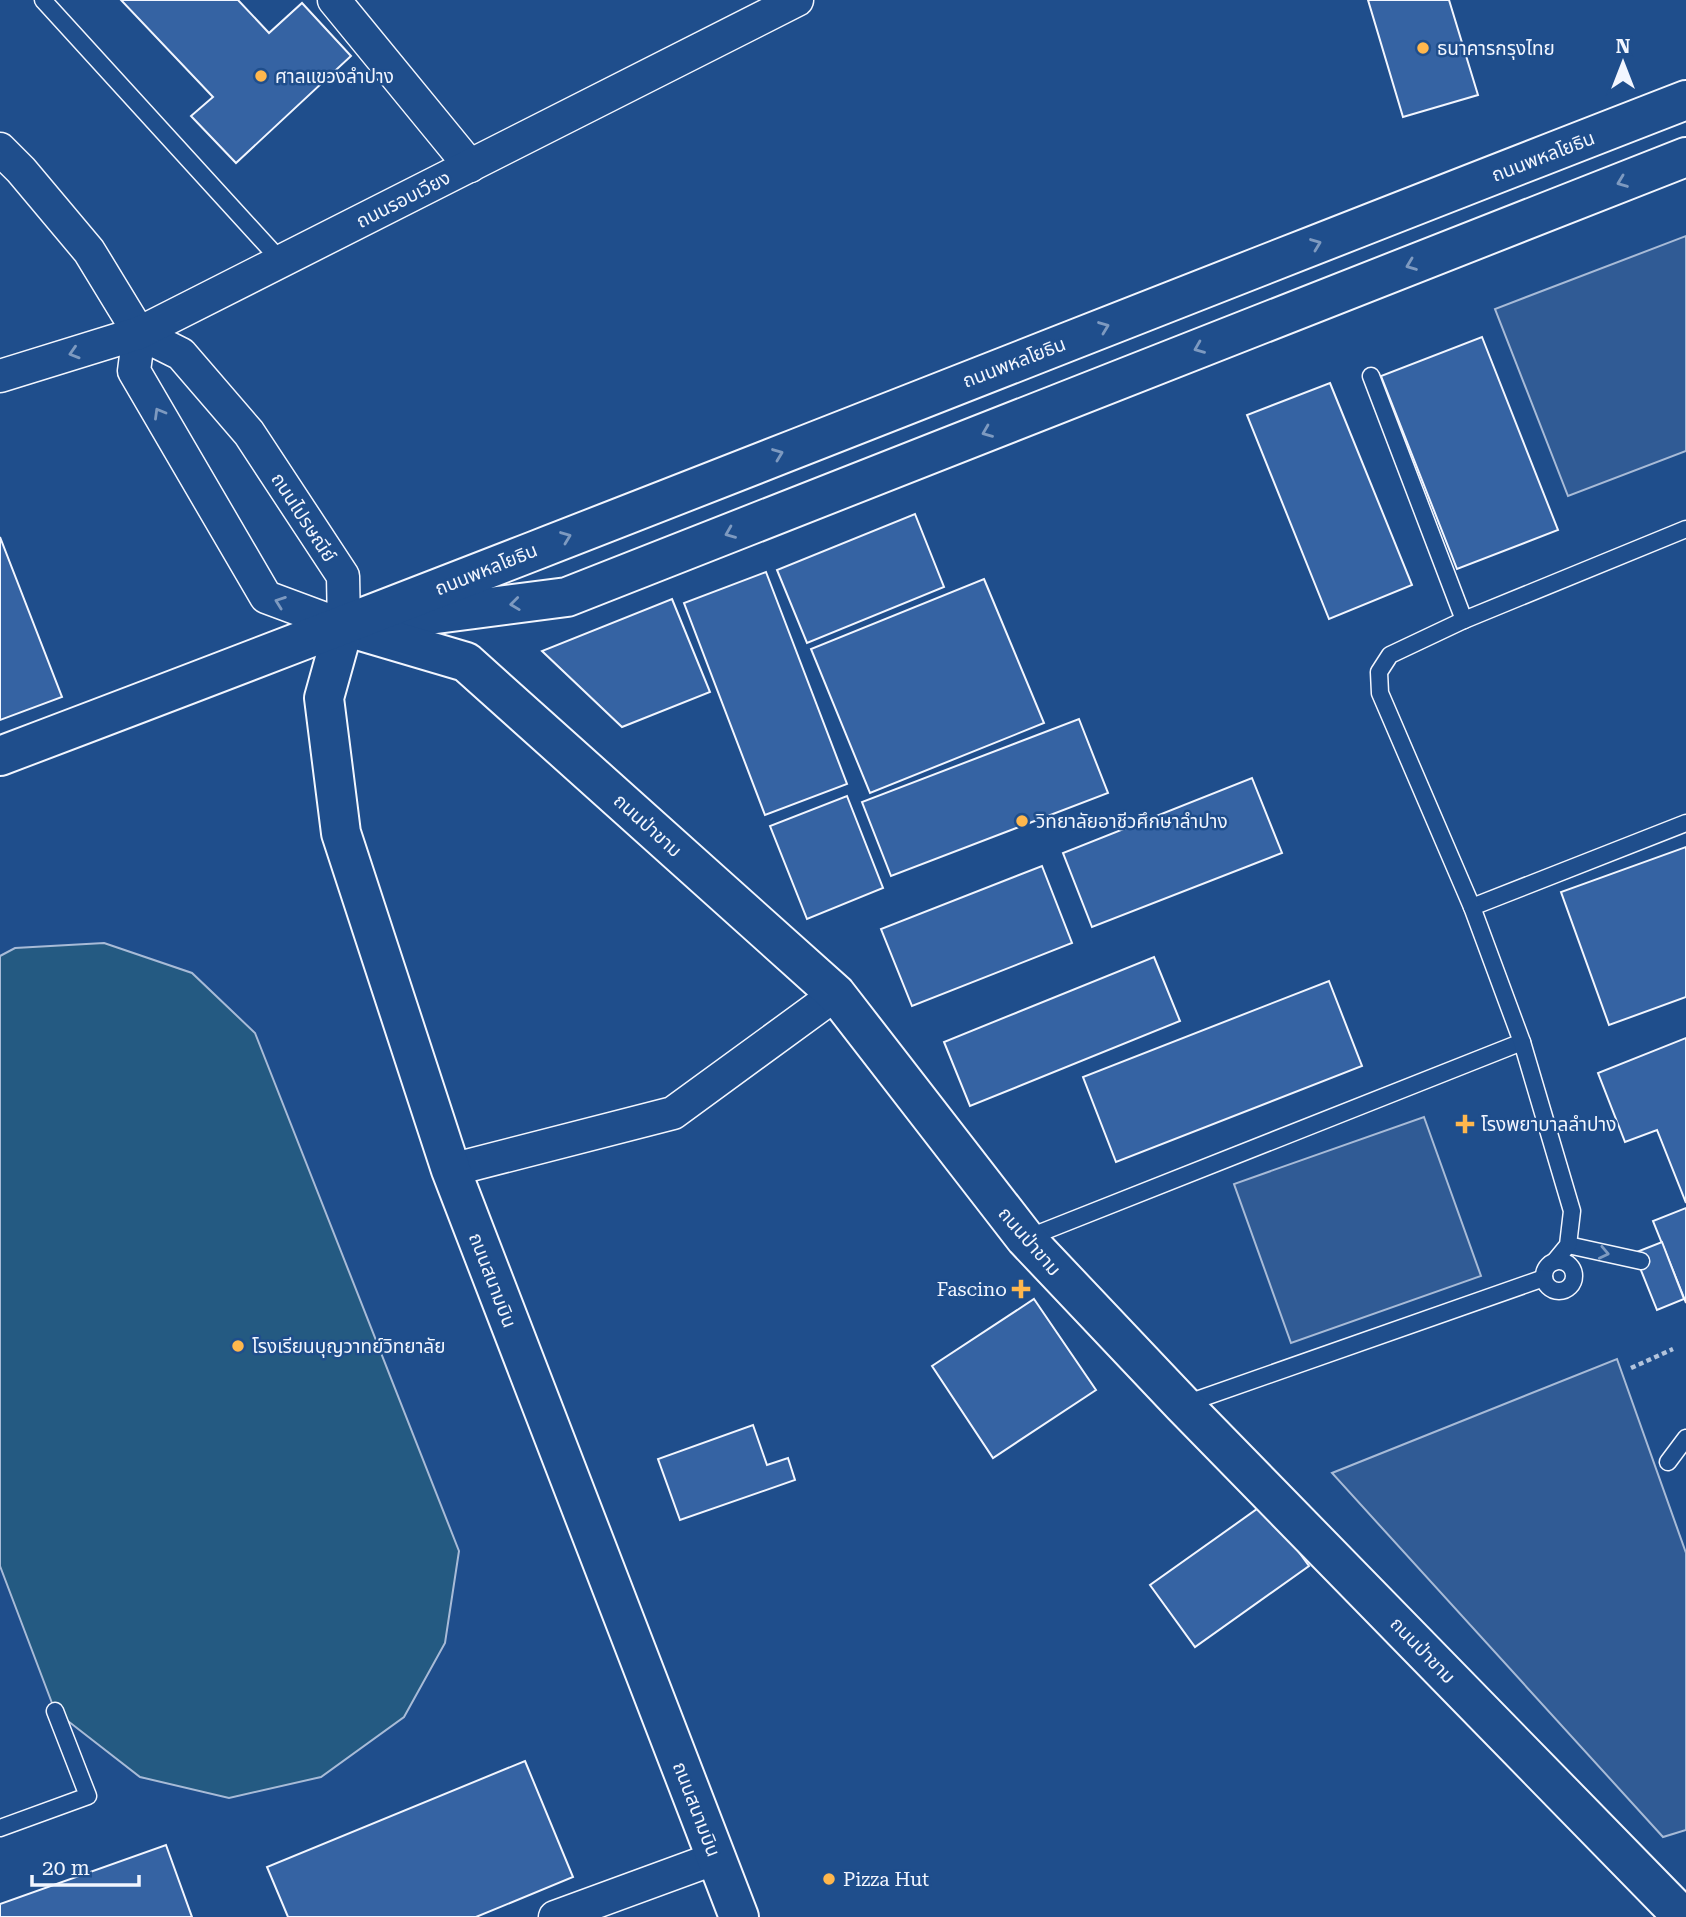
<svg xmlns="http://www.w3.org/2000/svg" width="1686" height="1917" font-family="'Roboto Serif','Noto Sans Thai',serif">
  <rect width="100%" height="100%" fill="#1f4e8c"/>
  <polygon fill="#245a82" stroke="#a8bbd7" stroke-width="2" points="104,943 192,973 255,1033 459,1551 445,1643 404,1717 321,1777 229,1798 140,1777 55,1711 0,1566 0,956 15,948"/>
  <g fill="#305b95" stroke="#a8bbd7" stroke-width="2">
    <polygon points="1686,236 1686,451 1568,496 1495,309"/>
    <polygon points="1424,1117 1481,1276 1291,1343 1234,1184"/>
    <polygon points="1617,1359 1686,1553 1686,1830 1663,1837 1332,1473"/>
  </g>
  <g fill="#3563a3" stroke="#f2f6ff" stroke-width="2">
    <polygon points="121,0 238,0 269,33 302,3 351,56 236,163 191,116 213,97"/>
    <polygon points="1368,0 1449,0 1478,95 1403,117"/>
    <polygon points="1482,337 1558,530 1457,569 1381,376"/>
    <polygon points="1330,383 1412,585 1329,619 1247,415"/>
    <polygon points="915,514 944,587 807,643 777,570"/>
    <polygon points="0,537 62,697 0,720"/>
    <polygon points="766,572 847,784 765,815 684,603"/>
    <polygon points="984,579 1044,723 870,793 811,649"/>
    <polygon points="672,599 710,692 622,727 542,651"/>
    <polygon points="1079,719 1108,793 891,876 862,802"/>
    <polygon points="1252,778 1282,853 1092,927 1063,853"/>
    <polygon points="847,796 883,888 807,919 770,826"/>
    <polygon points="1686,847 1686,997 1609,1025 1561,892"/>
    <polygon points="1042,866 1072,943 912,1006 881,929"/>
    <polygon points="1154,957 1180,1021 970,1106 944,1042"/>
    <polygon points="1329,981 1362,1066 1116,1162 1083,1077"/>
    <polygon points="1686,1038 1686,1203 1657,1130 1625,1142 1598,1073"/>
    <polygon points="1686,1208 1686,1303 1653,1221"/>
    <polygon points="1662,1242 1684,1299 1657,1310 1634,1253"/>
    <polygon points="1034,1299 1096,1390 993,1458 932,1366"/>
    <polygon points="753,1425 767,1465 788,1458 795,1480 680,1520 658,1459"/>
    <polygon points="1264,1504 1309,1566 1195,1647 1150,1585"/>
    <polygon points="525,1761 573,1877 476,1917 288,1917 267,1867"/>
    <polygon points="166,1845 192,1917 0,1917 0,1904"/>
  </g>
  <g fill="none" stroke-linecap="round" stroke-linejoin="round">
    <g stroke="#f2f6ff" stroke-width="19">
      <g id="lane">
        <polyline points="43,0 281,261"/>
        <polyline points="1371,376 1464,620"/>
        <polyline points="1472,907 1686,823"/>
        <polyline points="1027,1238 1522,1042"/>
        <polyline points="1568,1245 1641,1261"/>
        <circle cx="1559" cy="1276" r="15"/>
        <polyline points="1554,1262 1568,1245 1572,1211 1522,1042 1472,907 1380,693 1379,672 1390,655 1464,620 1686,529"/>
        <polyline points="1185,1404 1544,1278"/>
        <polyline points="1668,1462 1686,1438"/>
        <polyline points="0,1828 88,1796 55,1711"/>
      </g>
    </g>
    <g stroke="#f2f6ff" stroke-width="35">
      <g id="street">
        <polyline points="334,0 470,166"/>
        <polyline points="0,149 21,170 89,251 139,333 181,354 249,433 343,576 344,626 266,597 134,371 139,333"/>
        <polyline points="0,376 139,333 797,0"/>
        <polyline points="451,1170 673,1113 836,994"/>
        <polyline points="555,1917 716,1858"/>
      </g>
    </g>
    <g stroke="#f2f6ff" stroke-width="42">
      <g id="secondary">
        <polyline points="398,619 567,597 1686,157"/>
        <polyline points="344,626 466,662 836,994 1025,1238 1183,1405 1683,1917"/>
        <polyline points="344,626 324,698 341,833 451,1170 739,1917"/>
        <path d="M0 756C564 543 1124 318 1686 100"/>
      </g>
    </g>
    <polyline stroke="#b3c4dc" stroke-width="4.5" stroke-dasharray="5 3.5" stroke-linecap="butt" points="1631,1368 1673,1349"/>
    <use href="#lane" stroke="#1f4e8c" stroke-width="16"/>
    <use href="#street" stroke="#1f4e8c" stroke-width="32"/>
    <use href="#secondary" stroke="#1f4e8c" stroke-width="38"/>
  </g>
  <defs><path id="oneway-chevron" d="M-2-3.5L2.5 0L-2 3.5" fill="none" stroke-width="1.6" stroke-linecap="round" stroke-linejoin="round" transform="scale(1.75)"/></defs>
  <g stroke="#7e9ac0">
    <use href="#oneway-chevron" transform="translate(1622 182) rotate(159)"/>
    <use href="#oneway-chevron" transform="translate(1316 244) rotate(-21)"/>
    <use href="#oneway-chevron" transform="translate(1411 265) rotate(159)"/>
    <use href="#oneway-chevron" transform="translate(1104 327) rotate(-21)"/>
    <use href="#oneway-chevron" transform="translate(1199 348) rotate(158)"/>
    <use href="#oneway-chevron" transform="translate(74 353) rotate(163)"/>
    <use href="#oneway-chevron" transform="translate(159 413) rotate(-120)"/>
    <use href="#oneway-chevron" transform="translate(987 432) rotate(158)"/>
    <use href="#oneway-chevron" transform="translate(778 454) rotate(-21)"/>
    <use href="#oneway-chevron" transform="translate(730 533) rotate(158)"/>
    <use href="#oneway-chevron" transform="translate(566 537) rotate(-21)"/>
    <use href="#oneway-chevron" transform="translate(280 602) rotate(-160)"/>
    <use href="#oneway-chevron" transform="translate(515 604) rotate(173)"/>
    <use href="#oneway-chevron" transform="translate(1604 1253) rotate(12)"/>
  </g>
  <g fill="#ffb74d" stroke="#1f4e8c" stroke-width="2.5">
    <circle cx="1423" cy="48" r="7"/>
    <circle cx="261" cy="76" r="7"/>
    <circle cx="1022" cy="821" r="7"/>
    <path d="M1461.5 1113.5h7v7h7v7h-7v7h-7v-7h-7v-7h7z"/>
    <path d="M1017.5 1278.5h7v7h7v7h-7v7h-7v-7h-7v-7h7z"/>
    <circle cx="238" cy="1346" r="7"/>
    <circle cx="829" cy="1879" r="7"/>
  </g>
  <g text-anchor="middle" stroke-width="5" stroke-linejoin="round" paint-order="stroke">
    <g font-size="19" fill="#f2f6ff" stroke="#1f4e8c" text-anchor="start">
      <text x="1437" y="55">ธนาคารกรุงไทย</text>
      <text x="275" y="83">ศาลแขวงลำปาง</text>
      <text x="1036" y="828">วิทยาลัยอาชีวศึกษาลำปาง</text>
      <text x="1481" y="1131">โรงพยาบาลลำปาง</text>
      <text x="1007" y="1296" text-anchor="end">Fascino</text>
      <text x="252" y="1353">โรงเรียนบุญวาทย์วิทยาลัย</text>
      <text x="843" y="1886">Pizza Hut</text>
    </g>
    <g font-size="19" fill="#f2f6ff" stroke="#1f4e8c">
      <text transform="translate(1543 156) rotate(-21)" y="7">ถนนพหลโยธิน</text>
      <text transform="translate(403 199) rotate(-27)" y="7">ถนนรอบเวียง</text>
      <text transform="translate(1014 362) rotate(-21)" y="7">ถนนพหลโยธิน</text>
      <text transform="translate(304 517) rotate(57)" y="7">ถนนไปรษณีย์</text>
      <text transform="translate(486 569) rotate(-22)" y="7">ถนนพหลโยธิน</text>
      <text transform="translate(648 825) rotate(42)" y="7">ถนนป่าขาม</text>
      <text transform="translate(1030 1241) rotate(49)" y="7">ถนนป่าขาม</text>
      <text transform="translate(493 1280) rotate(69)" y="7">ถนนสนามบิน</text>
      <text transform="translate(1423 1650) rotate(46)" y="7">ถนนป่าขาม</text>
      <text transform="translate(697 1809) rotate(69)" y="7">ถนนสนามบิน</text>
    </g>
  </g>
  <g transform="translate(1623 63)" stroke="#1f4e8c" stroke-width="5" paint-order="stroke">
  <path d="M0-5L12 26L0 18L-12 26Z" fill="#f2f6ff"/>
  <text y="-10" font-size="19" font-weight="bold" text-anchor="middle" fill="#f2f6ff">N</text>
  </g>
  <path d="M32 1875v10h107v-10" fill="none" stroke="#f2f6ff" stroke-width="3.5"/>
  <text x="42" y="1875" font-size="21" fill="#f2f6ff" stroke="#1f4e8c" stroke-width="5" paint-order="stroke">20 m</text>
</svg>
